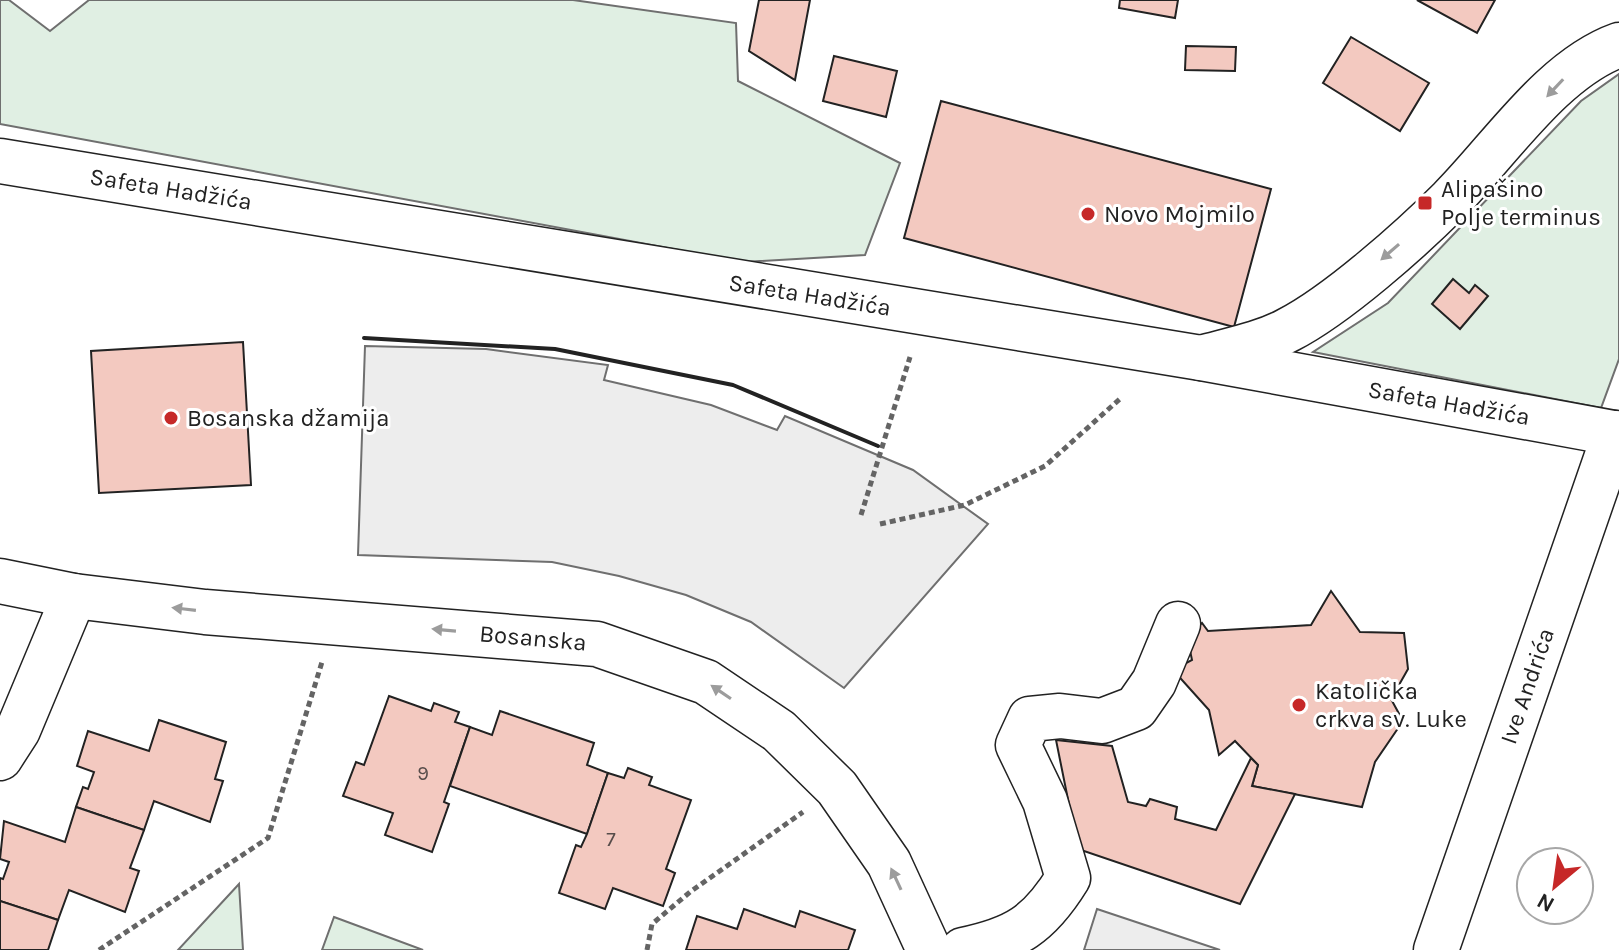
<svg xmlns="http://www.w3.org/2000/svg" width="1619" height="950" font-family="Karla,sans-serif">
  <rect width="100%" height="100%" fill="#fff"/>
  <g fill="#e0efe3" stroke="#6f6f6f" stroke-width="2">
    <polygon points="0,0 9,0 50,31 89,0 573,0 736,23 738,81 900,163 865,255 743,262 0,124"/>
    <polygon points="1619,74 1619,359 1601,408 1313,352 1388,303 1581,101"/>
    <polygon points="239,884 243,950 178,950"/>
    <polygon points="334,917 423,950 322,950"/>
  </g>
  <g fill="#ededed" stroke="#6f6f6f" stroke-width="2">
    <polygon points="365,346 486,349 608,365 604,380 711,405 777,430 785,416 913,470 988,524 844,688 751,622 686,595 619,576 552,562 358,555"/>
    <polygon points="1097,909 1220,950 1084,950"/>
  </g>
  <g fill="#f3c9c0" stroke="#222" stroke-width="2">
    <polygon points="759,0 810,0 795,80 749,51"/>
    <polygon points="1120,0 1178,0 1175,18 1119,8"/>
    <polygon points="1417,0 1495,0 1477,33"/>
    <polygon points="1351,37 1429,83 1400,131 1323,83"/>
    <polygon points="1186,46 1236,47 1235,71 1185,70"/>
    <polygon points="834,56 897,71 886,117 823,101"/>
    <polygon points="941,101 1271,189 1234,327 904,238"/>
    <polygon points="1453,279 1469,293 1475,285 1488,296 1460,329 1432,304"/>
    <polygon points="243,342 251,485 99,493 91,351"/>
    <polygon points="1331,591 1360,632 1404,633 1408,669 1391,699 1403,721 1375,762 1362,807 1252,786 1258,765 1235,741 1219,755 1209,710 1173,670 1192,660 1187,636 1202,623 1208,631 1311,625"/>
    <polygon points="389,696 431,711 434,703 459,712 455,722 470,727 444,802 449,804 432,852 385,835 393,813 343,796 356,762 364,765"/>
    <polygon points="500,711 594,743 587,765 608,773 587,834 450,786 470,727 492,735"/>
    <polygon points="159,720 226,742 215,779 223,781 210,822 154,801 144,830 76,807 83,787 88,789 94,772 77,766 88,731 149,751"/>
    <polygon points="1056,740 1112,746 1128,802 1146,806 1150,799 1177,807 1175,819 1216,830 1251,758 1258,765 1252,786 1295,794 1240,904 1078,849"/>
    <polygon points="628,768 652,777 649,785 691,800 666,869 675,873 663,906 613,888 605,909 559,893 576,845 581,847 587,834 608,773 624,778"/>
    <polygon points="76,807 144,830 130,868 139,871 125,912 69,890 58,920 0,901 0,878 3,879 9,862 0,859 4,821 65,842"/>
    <polygon points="0,901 58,920 48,950 0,950"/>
    <polygon points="744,909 795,927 800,911 855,930 848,950 686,950 697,916 737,929"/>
  </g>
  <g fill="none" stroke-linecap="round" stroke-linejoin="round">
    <g stroke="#222" stroke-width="47">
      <g id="minor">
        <path d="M1201 358C1230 350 1262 344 1288 330 1337 305 1411 239 1450 200 1500 150 1552 69 1619 45"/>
        <polyline points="0,581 74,596 205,612 597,644 706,682 779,731 837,788 889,863 929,950"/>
        <polyline points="0,758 18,730 74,596"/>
        <path d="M963 950C1016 939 1039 925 1068 878L1045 801 1018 745 1030 719 1060 716 1102 721 1136 708 1154 682 1178 624"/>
      </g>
    </g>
    <g stroke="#222" stroke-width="47">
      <g id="major">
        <polyline points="0,161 1201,358 1619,434"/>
        <polyline points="1436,950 1615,433"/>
      </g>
    </g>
    <g stroke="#646464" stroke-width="5" stroke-dasharray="6 4" stroke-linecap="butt">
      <polyline points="861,515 910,357"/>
      <polyline points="880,524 965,505 1045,466 1122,397"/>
      <polyline points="99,950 268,838 322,662"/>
      <polyline points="647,950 652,924 690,892 803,812"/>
    </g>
    <use href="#minor" stroke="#fff" stroke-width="44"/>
    <use href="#major" stroke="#fff" stroke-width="44"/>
    <polyline stroke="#222" stroke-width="4" points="364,338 555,349 733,385 878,446"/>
  </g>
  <defs><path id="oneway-solid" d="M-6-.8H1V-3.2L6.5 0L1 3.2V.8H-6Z" transform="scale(2)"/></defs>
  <g fill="#9c9c9c">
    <use href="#oneway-solid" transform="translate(1555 88) rotate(133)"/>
    <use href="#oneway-solid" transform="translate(1390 252) rotate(139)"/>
    <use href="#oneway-solid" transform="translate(184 609) rotate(-173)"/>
    <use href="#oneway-solid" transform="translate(444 630) rotate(-175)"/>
    <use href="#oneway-solid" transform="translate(721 692) rotate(-146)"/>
    <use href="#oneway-solid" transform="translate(896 879) rotate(-115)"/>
  </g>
  <g fill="#c62828" stroke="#fff" stroke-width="3">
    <rect x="1417" y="195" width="16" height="16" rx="4"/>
    <circle cx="1088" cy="214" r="8"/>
    <circle cx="171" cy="418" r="8"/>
    <circle cx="1299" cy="705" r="8"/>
  </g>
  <g text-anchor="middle" stroke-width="6" stroke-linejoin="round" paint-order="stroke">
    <g font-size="20" fill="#564c4a">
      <text x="423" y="780">9</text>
      <text x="611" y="846">7</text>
    </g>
    <g font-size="24" fill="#222" stroke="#fff">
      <text transform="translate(171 189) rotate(9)" y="8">Safeta Hadžića</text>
      <text transform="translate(810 295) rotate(9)" y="8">Safeta Hadžića</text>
      <text transform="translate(1449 403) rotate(10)" y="8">Safeta Hadžića</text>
      <text transform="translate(533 638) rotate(5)" y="8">Bosanska</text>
      <text transform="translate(1527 686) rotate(-71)" y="8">Ive Andrića</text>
    </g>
    <g font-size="24" fill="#222" stroke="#fff" text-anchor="start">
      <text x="1441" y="197">Alipašino<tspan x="1441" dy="28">Polje terminus</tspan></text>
      <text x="1104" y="222">Novo Mojmilo</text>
      <text x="187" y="426">Bosanska džamija</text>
      <text x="1315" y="699">Katolička<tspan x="1315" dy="28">crkva sv. Luke</tspan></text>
    </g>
  </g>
  <g transform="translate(1555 886) rotate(209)"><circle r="38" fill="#ffffff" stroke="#a7a7a7" stroke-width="2"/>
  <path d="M0-6L14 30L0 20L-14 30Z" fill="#c62828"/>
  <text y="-12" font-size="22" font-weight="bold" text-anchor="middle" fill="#222222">N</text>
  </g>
</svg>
